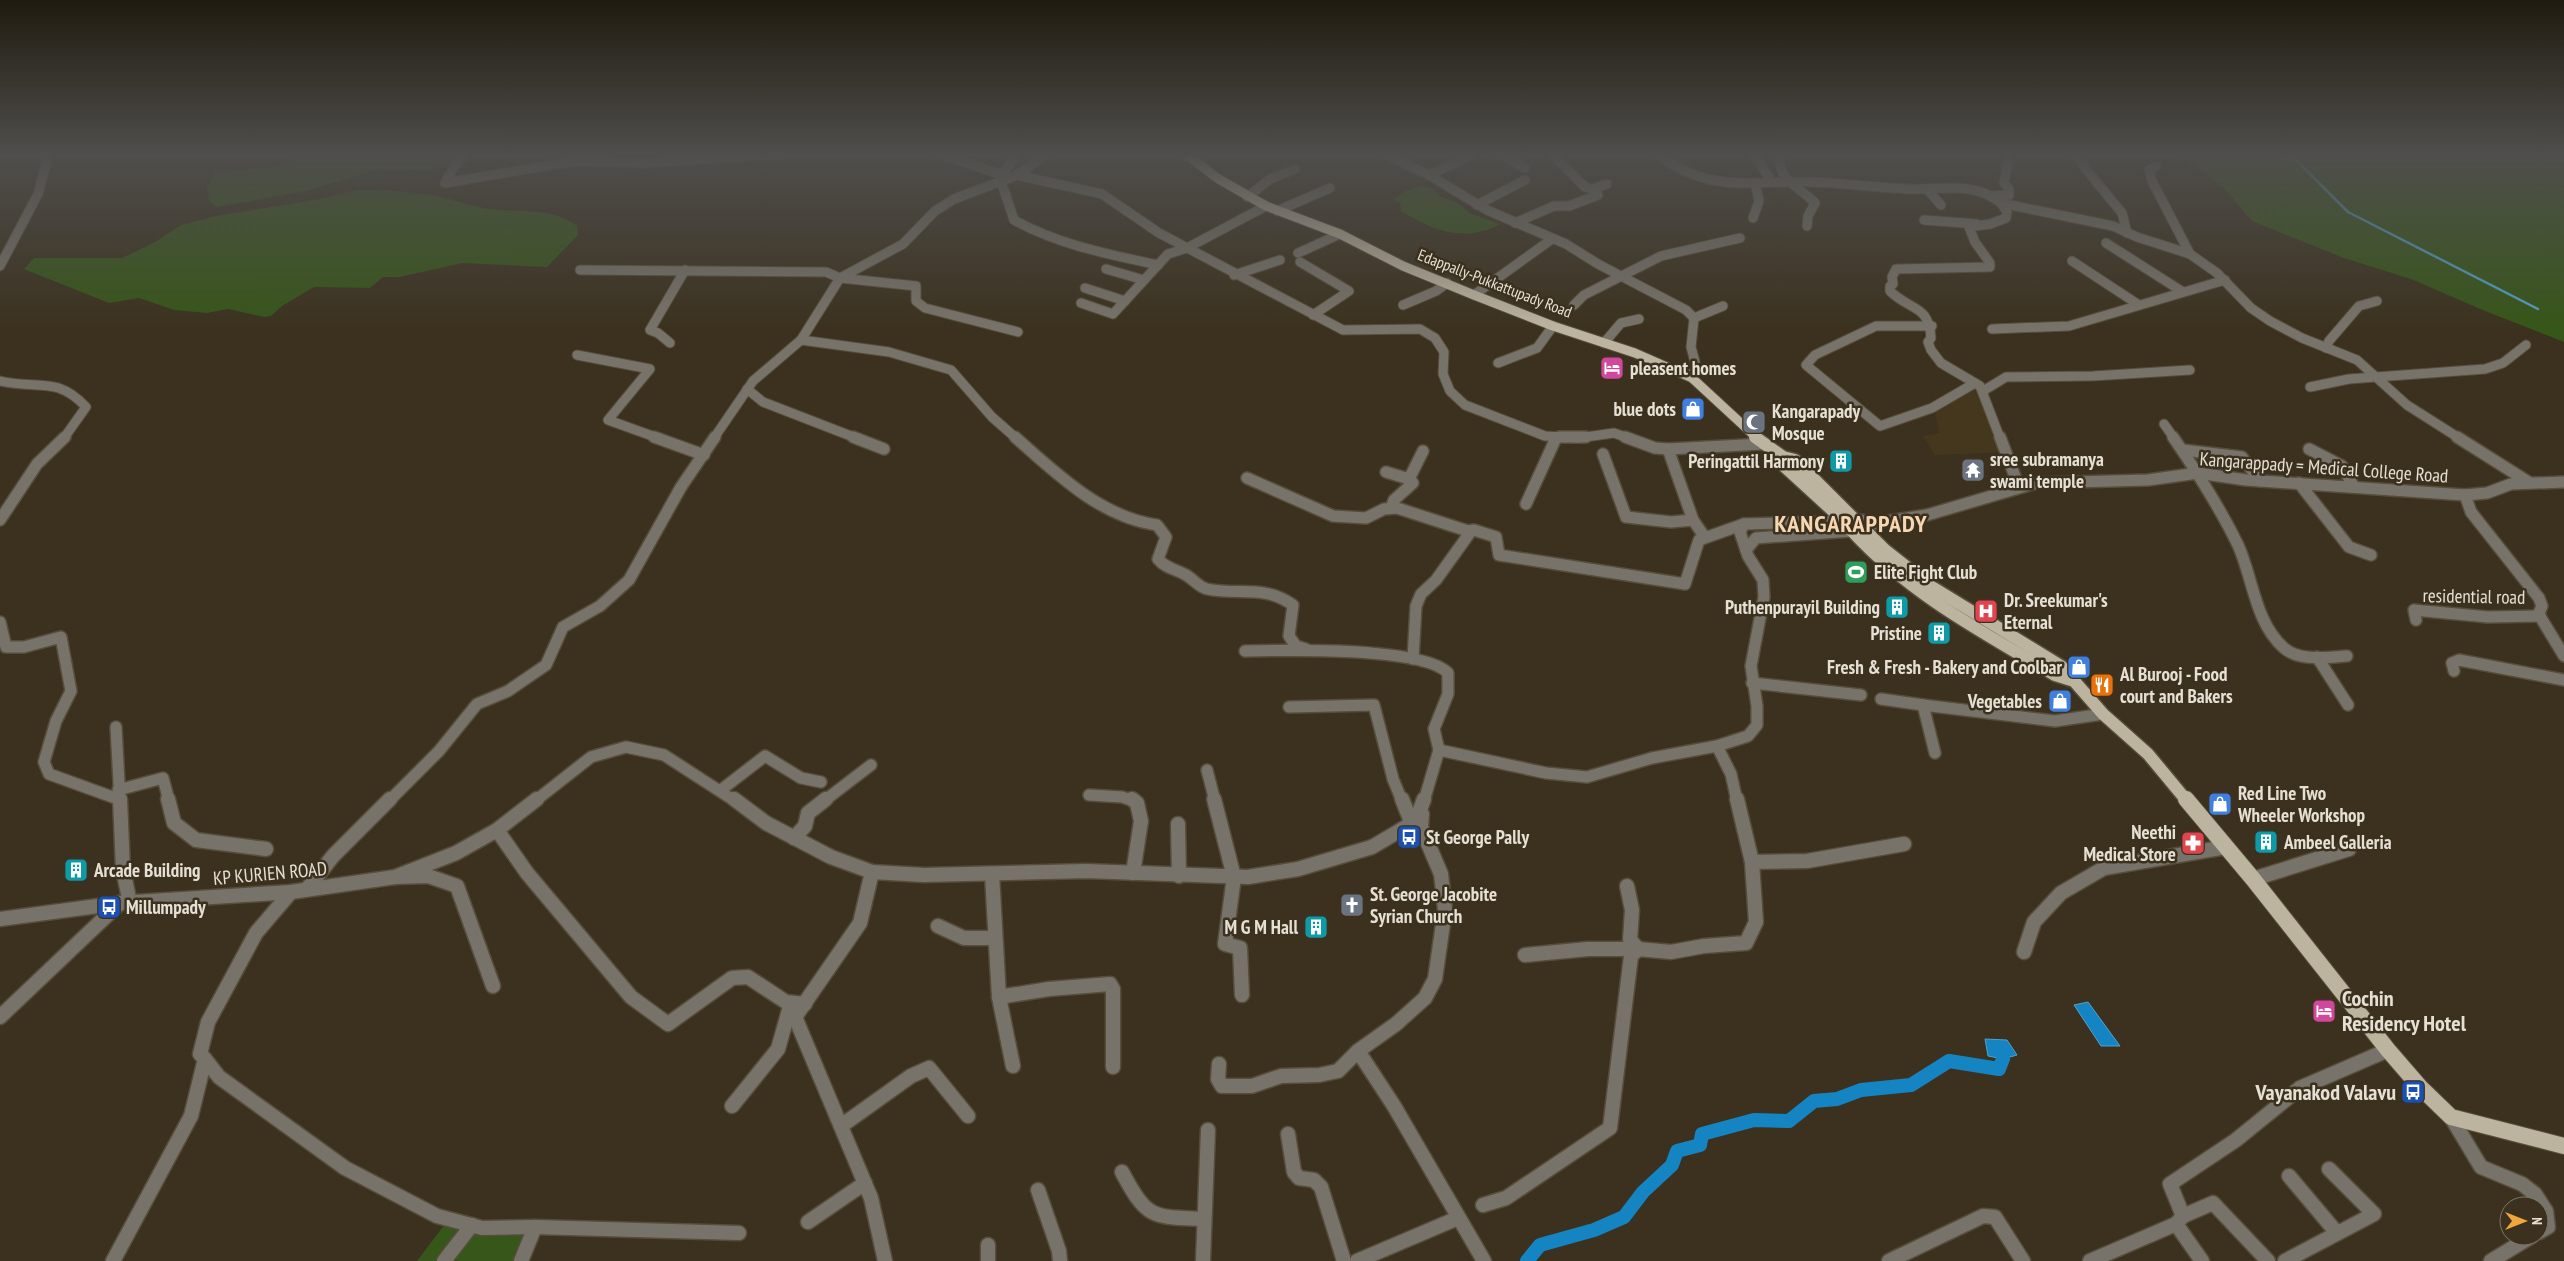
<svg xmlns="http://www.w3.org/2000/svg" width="2564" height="1261" font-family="'PT Sans Narrow',sans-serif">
  <rect width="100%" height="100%" fill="#3b311e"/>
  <polygon fill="#44371d" points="1971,388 1979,388 2005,452 1935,455 1923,436 1939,433 1935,411"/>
  <g fill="#375619">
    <polygon points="310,153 452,153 430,171 375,170 307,191 216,207 209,200 207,187 215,173 277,167"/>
    <polygon points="2178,153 2564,153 2564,342 2485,311 2411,279 2344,258 2252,221 2224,188"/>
    <path d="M1422 186 1432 188 1440 196 1461 205 1469 213 1500 224C1465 243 1433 231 1401 211L1400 203 1394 199 1405 191Z"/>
    <path d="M357 190C384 190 410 191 437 196 451 199 464 204 478 207 509 214 551 205 577 226L578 235 547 267 463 263 399 277H383L370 288 314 287 282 306 271 316 264 317 228 309 207 313 174 310 139 298 109 303 24 269 34 258H122L155 242 181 225 216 216 321 199Z"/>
    <polygon points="445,1224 463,1230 440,1261 417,1261"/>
    <polygon points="535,1227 519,1261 459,1261 449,1259 472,1229"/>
  </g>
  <g fill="#1485c2" stroke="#53a0c7">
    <polygon points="2088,1002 2120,1046 2101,1046 2074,1005"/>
    <polygon points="1985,1039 2007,1040 2017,1055 2003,1059 1988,1056"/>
  </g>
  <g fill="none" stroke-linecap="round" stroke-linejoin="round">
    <polyline stroke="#53a0c7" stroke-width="2.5" points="2289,153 2348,212 2538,309"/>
    <polyline stroke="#1485c2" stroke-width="14" points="1527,1261 1540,1245 1594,1230 1624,1217 1643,1192 1672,1165 1677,1151 1700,1145 1702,1134 1754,1120 1789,1121 1814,1101 1837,1099 1861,1090 1911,1085 1949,1061 1999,1069 2003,1059"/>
    <g stroke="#564d3b" stroke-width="11">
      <g id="minor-far2">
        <polyline points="467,153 455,165 445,183 575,161 644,163 795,153"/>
        <polyline points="937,153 1011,178"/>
        <polyline points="1383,153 1429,175 1487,210 1566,244 1598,264 1686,310 1694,318"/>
        <polyline points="1498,153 1525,168"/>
        <polyline points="1551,153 1585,187 1592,189 1607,184"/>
        <path d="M1655 153C1713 195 1746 180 1811 182 1845 183 1879 188 1914 189 1945 189 1975 182 2001 203L2113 226 2137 237 2190 254 2217 273 2251 308 2270 321 2302 338 2357 360 2407 405 2459 438"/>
        <polyline points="1753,153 1772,182"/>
        <path d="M1781 153C1774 178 1800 187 1815 203L1808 216 1807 226"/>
        <polyline points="2067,153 2080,158 2085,168 2122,213 2127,233"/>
        <polyline points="2156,166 2149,170 2151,179 2190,254"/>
        <polyline points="1002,175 1018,153"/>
        <polyline points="1017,175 1102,194 1159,233 1343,330 1420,329 1435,338 1444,352 1443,374 1450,391 1465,405 1545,436 1578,438 1614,433 1628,438"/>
        <polyline points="1429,175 1476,153"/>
        <path d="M1001 181 1014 220C1059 245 1108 254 1158 265"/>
        <polyline points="1927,189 1941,205"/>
        <polyline points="1990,196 2009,195 2009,189 2004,183 2008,161"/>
        <polyline points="1247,197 1270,179 1295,169"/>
        <polyline points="1477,205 1525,180"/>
        <polyline points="1277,211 1330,188"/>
        <polyline points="1753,218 1759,201 1755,183"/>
        <polyline points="1924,220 1977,224"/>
        <polyline points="1515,223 1554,206 1569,206 1598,195 1594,188"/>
        <polyline points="2106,243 2183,292"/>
        <polyline points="1298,253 1340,234"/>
        <polyline points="2072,261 2139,305"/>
        <polyline points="1300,262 1349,291 1313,315"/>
        <polyline points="0,266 38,194 49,153"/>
        <polyline points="1106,269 1144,280"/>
        <polyline points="580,270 826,272 840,278 916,286 916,301 925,308 1018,332"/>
        <polyline points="1234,275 1280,260"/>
        <polyline points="1085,288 1125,301"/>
        <polyline points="1474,295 1552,239"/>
        <polyline points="1081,303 1113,314 1168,254 1187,248 1266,206"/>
        <polyline points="1403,305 1436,291 1447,283"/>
        <polyline points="1574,305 1584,295 1661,256 1740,238"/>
        <polyline points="1932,326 1876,326 1815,355 1806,365 1880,426 1932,408 1975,383"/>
        <polyline points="1992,329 2069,326 2225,280"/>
        <polyline points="801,340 889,352 951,370 992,417 1016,438"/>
        <polyline points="670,343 658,333 650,330 685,270"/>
        <polyline points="1604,343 1621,323 1639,319"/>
        <polyline points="2326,348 2329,341 2359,306 2377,301"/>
        <polyline points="577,355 650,369 608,420 658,438"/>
        <polyline points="1498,363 1537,348 1553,326"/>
        <polyline points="1692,378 1695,362 1691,347 1694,318 1723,306"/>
        <path d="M0 381C37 390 56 375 86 407L64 438"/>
        <polyline points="2310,387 2349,379 2485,369 2503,363 2526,345"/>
        <polyline points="747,389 763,402 856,438"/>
        <polyline points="1983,391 2006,377 2093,376 2190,370"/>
        <polyline points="2164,424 2174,438"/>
        <polyline points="714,438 753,381 801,340 840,278 903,244 935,211 954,199 1017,175 1048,153"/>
        <path d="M2000 438 1980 386 1941 363 1931 350 1928 342 1931 338C1929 304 1910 311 1890 291V286L1893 284 1892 277 1896 269 1990 267V263L1975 242 1969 227 1990 224 2006 218 2007 212 2001 203"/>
      </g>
    </g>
    <g stroke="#564d3b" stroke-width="14">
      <g id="minor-far1">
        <polyline points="654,437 704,455"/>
        <polyline points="853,437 884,449"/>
        <path d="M1015 437C1056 473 1100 517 1157 525L1166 537 1158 559C1165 568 1175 569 1184 574 1193 578 1198 587 1207 589 1239 596 1263 584 1293 605L1289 636 1296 646 1306 649"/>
        <polyline points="1559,437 1586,437"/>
        <polyline points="1625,437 1655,448 1668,449 1763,444"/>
        <polyline points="2000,437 2019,487"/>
        <path d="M2173 437C2195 469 2221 510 2238 545 2253 578 2255 623 2284 648 2300 662 2328 657 2347 656"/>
        <polyline points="2457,437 2530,483"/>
        <polyline points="1668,449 1693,520 1704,536"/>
        <polyline points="2309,449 2342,466 2354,487"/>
        <polyline points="2183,450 2242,457 2260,481"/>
        <polyline points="1603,454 1626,517 1671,522 1693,520"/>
        <polyline points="1386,472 1409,479"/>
        <polyline points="1247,478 1333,516 1366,518 1384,509 1397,508 1468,531 1469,534 1436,580 1421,594 1416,606 1413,659"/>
        <polyline points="2299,483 2349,547 2371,555"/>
        <polyline points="2465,495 2471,512 2539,598 2542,606 2539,613 2541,618 2564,656"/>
        <polyline points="1526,504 1556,438"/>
        <polyline points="1391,508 1394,500 1413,483 1409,479 1423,451"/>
        <polyline points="0,520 37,464 65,437"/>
        <polyline points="1860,520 1876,523 1869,525"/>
        <polyline points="1876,523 1927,515 2036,483 2148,480 2198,473 2246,480 2465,495 2487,493 2511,484 2564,482"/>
        <polyline points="1468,531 1474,530 1496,537 1499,555 1685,584 1699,540 1744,524"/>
        <polyline points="1746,550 1756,538 1852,531"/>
        <polyline points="2416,620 2414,610 2488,617 2540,616"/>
        <polyline points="0,622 6,647 24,647 61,637 71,691 56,721 44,762 49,774 118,799"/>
        <path d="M1245 651C1284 650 1422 647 1448 673V694L1434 729 1439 750 1424 801"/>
        <polyline points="2317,657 2348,705"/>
        <polyline points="2454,671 2452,663 2459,660 2564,680"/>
        <polyline points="1752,683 1861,695"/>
        <polyline points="1881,699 1923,705"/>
        <polyline points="1289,707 1374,705 1393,779 1402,801"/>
        <polyline points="116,727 120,801"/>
        <polyline points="1717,746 1731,774 1737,801"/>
        <polyline points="1439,750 1546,773 1587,777 1652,758 1717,746 1748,736 1757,725 1757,706 1751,666 1764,597 1763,580 1748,556 1740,532 1744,524 1844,521"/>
        <polyline points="1935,753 1923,705 2055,721 2103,714"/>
        <polyline points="1207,770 1215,801"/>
        <polyline points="118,790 163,778 169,801"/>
        <polyline points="721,790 765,756 801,778 821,782"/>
        <polyline points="1089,795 1122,797 1134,801"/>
        <polyline points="389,801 439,751 477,704 508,691 546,665 563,627 600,606 629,580 681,487 715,437"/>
        <polyline points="535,801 591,757 626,747 664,755 735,801"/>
        <polyline points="824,801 871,765"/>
      </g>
    </g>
    <g stroke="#564d3b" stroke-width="17">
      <g id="minor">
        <polyline points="120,799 123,870 130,903"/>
        <polyline points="168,799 174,823 196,840 266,849"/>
        <polyline points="734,799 766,823 831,857 872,872 924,875 1086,871 1248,877 1298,869 1372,847 1416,821 1424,799"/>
        <polyline points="1132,799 1137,803 1141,821 1133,873"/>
        <polyline points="1214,799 1234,877 1225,944 1240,948 1242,995"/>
        <polyline points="1402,799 1412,824"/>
        <polyline points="1178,824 1179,876"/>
        <polyline points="497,830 527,873 631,997 668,1024 732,978 748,977 786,1002 805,1004"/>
        <polyline points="794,838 805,826 808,813 826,799"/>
        <polyline points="1752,862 1807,861 1904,844"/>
        <polyline points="872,872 860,923 795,1017 871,1198 885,1261"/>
        <polyline points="992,874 999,997 1013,1066"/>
        <polyline points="395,877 456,853 497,830 537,799"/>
        <polyline points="2253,879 2349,849"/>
        <polyline points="1627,886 1632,910 1630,940 1638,949"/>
        <polyline points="307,889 333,856 390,799"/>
        <polyline points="0,919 120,903 291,892 395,877 428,876 457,886 493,986"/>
        <polyline points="938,926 964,938 995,938"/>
        <polyline points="2024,952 2034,922 2061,893 2104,868 2226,847"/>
        <polyline points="1525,955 1588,949 1638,949"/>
        <polyline points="999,997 1049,989 1110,984 1113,989 1113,1067"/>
        <polyline points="0,1017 120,903"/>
        <polyline points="1358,1051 1394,1106 1484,1261"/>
        <polyline points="205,1059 219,1077 345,1168 437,1216 482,1228 535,1227 521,1261"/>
        <polyline points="1219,1064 1218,1079 1222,1086 1252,1086 1281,1076 1319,1075 1338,1071 1358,1051 1396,1024 1425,998 1435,979 1445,910 1441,874 1421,827 1422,814"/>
        <polyline points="732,1106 778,1049 791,1003"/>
        <polyline points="2451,1117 2481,1167 2522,1184 2535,1194 2546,1211 2548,1227 2539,1232"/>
        <polyline points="841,1126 911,1076 929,1068 968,1116"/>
        <polyline points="1288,1134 1294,1172 1299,1178 1314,1180 1321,1187 1344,1261"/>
        <path d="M1122 1172C1147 1219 1152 1217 1203 1219"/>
        <polyline points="2289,1176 2337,1233"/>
        <polyline points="1038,1190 1059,1251 1060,1261"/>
        <polyline points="1483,1205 1506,1198 1610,1128 1631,956 1638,949 1671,952 1704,946 1746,943 1756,922 1752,862 1737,799"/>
        <polyline points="2183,1216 2213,1203 2268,1261"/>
        <polyline points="808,1222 865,1183"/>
        <polyline points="2176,1224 2202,1261"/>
        <polyline points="535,1227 739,1233"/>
        <polyline points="988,1245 988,1261"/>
        <polyline points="113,1261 191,1116 205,1059 200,1054 208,1022 256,933 291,892"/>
        <polyline points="444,1261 472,1225"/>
        <polyline points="1203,1261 1208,1130"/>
        <polyline points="1357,1261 1458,1218"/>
        <polyline points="1889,1261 1983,1216 1995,1217 2023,1261"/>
        <polyline points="2090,1261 2176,1224 2183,1216 2170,1184 2236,1140 2300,1088 2388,1050"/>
        <polyline points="2285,1261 2374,1214 2329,1169"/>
        <polyline points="2491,1261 2532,1236"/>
      </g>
    </g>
    <g stroke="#564d3b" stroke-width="11">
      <polyline id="major-far2" points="1185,153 1217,178 1266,206 1340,234 1403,266 1474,295 1553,326 1635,353 1692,378 1757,438"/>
    </g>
    <g stroke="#564d3b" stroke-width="15">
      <g id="major-far1">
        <polyline points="1755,437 1783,457 1795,460 1853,518"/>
        <polyline points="1783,457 1784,466 1844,521"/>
        <polyline points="1864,529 1885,550 1932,587 2061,666 2103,714 2148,754 2187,801"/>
        <path d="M1852 531C1910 594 1982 632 2055 675L2071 680"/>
      </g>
    </g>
    <g stroke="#564d3b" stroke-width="18">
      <polyline id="major" points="2186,799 2253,879 2388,1050 2420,1087 2451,1117 2564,1146"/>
    </g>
    <use href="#minor-far2" stroke="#78736a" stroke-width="9"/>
    <use href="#minor-far1" stroke="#78736a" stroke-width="11"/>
    <use href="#minor" stroke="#78736a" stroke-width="14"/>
    <use href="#major-far2" stroke="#bdb4a0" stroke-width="9"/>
    <use href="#major-far1" stroke="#bdb4a0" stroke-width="12"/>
    <use href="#major" stroke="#bdb4a0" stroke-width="16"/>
  </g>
  <linearGradient id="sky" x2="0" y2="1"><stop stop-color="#201b10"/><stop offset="0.47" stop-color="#4f4e4c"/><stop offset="1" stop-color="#4f4e4c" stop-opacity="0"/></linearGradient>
  <rect width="2564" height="329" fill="url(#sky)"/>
  <defs>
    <g id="hotel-square" transform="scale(1.25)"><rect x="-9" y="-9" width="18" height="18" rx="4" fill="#d1479c" stroke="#3b311e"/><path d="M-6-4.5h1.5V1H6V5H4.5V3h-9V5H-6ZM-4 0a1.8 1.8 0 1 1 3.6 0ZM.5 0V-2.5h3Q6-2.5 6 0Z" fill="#fff"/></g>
    <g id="shop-square" transform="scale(1.25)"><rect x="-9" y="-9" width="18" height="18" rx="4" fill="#3f7fe0" stroke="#3b311e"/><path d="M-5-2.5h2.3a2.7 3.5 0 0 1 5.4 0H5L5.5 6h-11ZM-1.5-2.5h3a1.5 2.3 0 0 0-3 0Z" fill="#fff"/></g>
    <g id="mosque-square" transform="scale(1.25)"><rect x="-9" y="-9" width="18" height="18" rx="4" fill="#6b7280" stroke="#3b311e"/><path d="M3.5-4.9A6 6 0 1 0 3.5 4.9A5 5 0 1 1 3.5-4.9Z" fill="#fff"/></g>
    <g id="building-square" transform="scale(1.25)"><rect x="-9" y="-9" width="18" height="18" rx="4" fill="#0f9aa8" stroke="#3b311e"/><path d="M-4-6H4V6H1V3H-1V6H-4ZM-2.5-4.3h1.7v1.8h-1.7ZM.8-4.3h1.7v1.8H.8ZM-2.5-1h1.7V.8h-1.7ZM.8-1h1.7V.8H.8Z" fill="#fff"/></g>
    <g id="temple-square" transform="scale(1.25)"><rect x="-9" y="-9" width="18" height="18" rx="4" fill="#6b7280" stroke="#3b311e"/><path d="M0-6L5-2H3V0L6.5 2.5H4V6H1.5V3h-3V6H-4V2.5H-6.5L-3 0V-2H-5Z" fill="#fff"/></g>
    <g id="stadium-square" transform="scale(1.25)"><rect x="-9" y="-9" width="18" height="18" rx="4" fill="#2e9e5b" stroke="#3b311e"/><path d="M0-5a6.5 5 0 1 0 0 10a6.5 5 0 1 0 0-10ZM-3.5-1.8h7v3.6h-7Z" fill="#fff"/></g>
    <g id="hospital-square" transform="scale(1.25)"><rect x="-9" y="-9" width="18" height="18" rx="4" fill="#e0444e" stroke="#3b311e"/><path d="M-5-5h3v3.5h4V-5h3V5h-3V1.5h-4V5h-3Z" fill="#fff"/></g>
    <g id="restaurant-square" transform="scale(1.25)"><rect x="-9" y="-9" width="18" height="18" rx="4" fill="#e8710a" stroke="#3b311e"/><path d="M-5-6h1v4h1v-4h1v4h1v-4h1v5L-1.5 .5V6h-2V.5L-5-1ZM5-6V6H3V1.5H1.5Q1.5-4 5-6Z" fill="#fff"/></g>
    <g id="bus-square" transform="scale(1.25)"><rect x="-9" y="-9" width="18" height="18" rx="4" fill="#1a4fb4" stroke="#3b311e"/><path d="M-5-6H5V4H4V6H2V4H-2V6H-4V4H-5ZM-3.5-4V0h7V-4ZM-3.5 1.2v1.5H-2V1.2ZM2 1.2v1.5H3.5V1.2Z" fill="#fff"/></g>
    <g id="pharmacy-square" transform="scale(1.25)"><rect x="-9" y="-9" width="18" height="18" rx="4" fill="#e0444e" stroke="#3b311e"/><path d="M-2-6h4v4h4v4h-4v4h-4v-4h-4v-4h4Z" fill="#fff"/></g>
    <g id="church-square" transform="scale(1.25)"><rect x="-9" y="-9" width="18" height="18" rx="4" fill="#6b7280" stroke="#3b311e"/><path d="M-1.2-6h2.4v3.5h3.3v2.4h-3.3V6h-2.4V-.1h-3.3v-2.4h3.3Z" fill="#fff"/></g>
  </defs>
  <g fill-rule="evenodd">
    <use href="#hotel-square" x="1612" y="368"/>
    <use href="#shop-square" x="1693" y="409"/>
    <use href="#mosque-square" x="1754" y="422"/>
    <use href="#building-square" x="1841" y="461"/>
    <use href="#temple-square" x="1973" y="470"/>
    <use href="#stadium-square" x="1856" y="572"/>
    <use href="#building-square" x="1897" y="607"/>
    <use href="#hospital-square" x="1986" y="611"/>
    <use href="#building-square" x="1939" y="633"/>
    <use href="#shop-square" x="2079" y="667"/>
    <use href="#restaurant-square" x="2102" y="685"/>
    <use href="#shop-square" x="2060" y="701"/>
    <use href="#shop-square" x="2220" y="804"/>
    <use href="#bus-square" x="1409" y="837"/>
    <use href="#building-square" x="2266" y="842"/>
    <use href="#pharmacy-square" x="2193" y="843"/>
    <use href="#building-square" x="76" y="870"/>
    <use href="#church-square" x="1352" y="905"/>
    <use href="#bus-square" x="109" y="907"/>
    <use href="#building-square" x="1316" y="927"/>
    <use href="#hotel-square" x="2324" y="1011"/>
    <use href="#bus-square" x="2413" y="1092"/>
  </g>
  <g text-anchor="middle" stroke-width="5" stroke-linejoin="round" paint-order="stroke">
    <g font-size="16" fill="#e6e0d4" stroke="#3b311e">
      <text transform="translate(1495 283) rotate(21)" y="6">Edappally-Pukkattupady Road</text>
    </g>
    <g font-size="19" font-weight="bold" fill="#e6e0d4" stroke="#3b311e" text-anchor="start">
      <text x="1630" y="375">pleasent homes</text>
      <text x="1676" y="416" text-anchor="end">blue dots</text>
      <text x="1772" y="418">Kangarapady<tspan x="1772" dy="22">Mosque</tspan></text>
      <text x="1990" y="466">sree subramanya<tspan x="1990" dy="22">swami temple</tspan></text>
      <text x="1824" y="468" text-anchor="end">Peringattil Harmony</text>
      <text x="1874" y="579">Elite Fight Club</text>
      <text x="2004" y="607">Dr. Sreekumar's<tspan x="2004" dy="22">Eternal</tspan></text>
      <text x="1880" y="614" text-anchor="end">Puthenpurayil Building</text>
      <text x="1922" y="640" text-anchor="end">Pristine</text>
      <text x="2062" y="674" text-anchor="end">Fresh &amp; Fresh - Bakery and Coolbar</text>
      <text x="2120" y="681">Al Burooj - Food<tspan x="2120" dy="22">court and Bakers</tspan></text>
      <text x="2042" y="708" text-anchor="end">Vegetables</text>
      <text x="2238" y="800">Red Line Two<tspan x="2238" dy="22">Wheeler Workshop</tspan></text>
      <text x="2176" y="839" text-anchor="end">Neethi<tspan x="2176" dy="22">Medical Store</tspan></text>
      <text x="1426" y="844">St George Pally</text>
      <text x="2284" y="849">Ambeel Galleria</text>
      <text x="94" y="877">Arcade Building</text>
      <text x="1370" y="901">St. George Jacobite<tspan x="1370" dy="22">Syrian Church</tspan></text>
      <text x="126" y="914">Millumpady</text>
      <text x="1298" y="934" text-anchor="end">M G M Hall</text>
    </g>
    <g font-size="19" fill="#e6e0d4" stroke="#3b311e">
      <text transform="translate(2324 467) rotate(4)" y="7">Kangarappady = Medical College Road</text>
      <text transform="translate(2474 596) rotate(1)" y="7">residential road</text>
      <text transform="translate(270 873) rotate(-5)" y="7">KP KURIEN ROAD</text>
    </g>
    <g font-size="22" font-weight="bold" fill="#e6e0d4" stroke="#3b311e" text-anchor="start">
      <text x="2342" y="1006">Cochin<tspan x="2342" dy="25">Residency Hotel</tspan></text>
      <text x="2396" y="1100" text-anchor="end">Vayanakod Valavu</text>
    </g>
    <g font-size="24" font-weight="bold" letter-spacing="1" fill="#f7d7b3" stroke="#3b311e">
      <text x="1851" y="532">KANGARAPPADY</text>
    </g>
  </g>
  <g transform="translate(2524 1221) rotate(90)"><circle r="24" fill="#3b311e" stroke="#7f7767"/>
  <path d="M0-4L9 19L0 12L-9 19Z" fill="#f1a640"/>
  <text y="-8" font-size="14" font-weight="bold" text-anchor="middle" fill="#e6e0d4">N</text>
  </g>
</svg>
